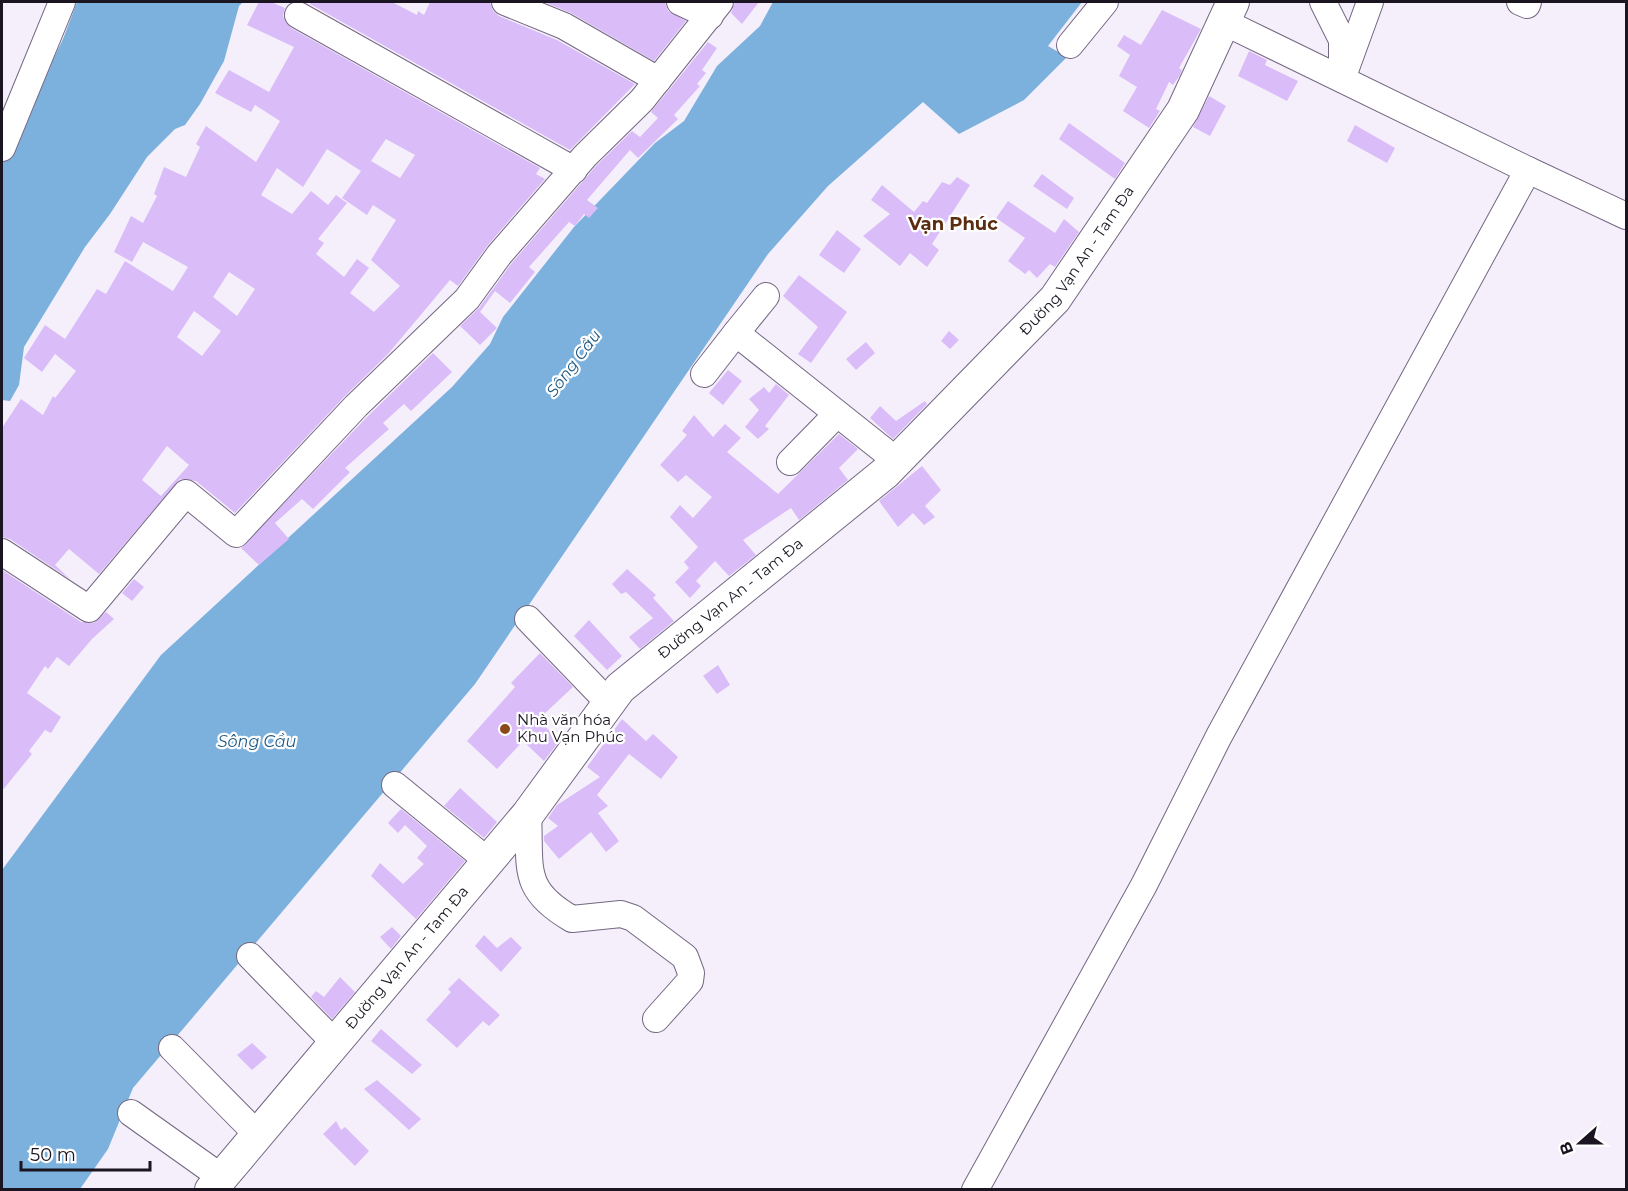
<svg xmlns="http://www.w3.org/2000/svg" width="1628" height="1191" font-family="Montserrat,sans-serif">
  <rect width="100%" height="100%" fill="#f5effc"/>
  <g fill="#7bb1dc">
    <polygon points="77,2 243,2 239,6 224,61 200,104 185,125 175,129 147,157 110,214 85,247 24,347 19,385 10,401 2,400 2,163 63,39"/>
    <polygon points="773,2 1082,2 1048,46 1067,57 1024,100 959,134 923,102 828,186 768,254 475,684 133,1088 108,1149 80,1189 2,1190 2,870 161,655 452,387 490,344 503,317 574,227 655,143 684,121 717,66 760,26"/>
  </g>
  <g fill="#dabdf8" fill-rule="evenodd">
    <path d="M259 2H271L285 8 283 16 291 28 540 168 536 174 545 179 488 245 458 286 450 280 388 354 345 396 235 513 196 481 180 479 99 574 69 549 55 565 70 579 10 539 2 537V428L21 399 43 415 53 396 55 398 76 371 55 354 42 372 24 358 45 325 65 339 97 289 106 294 125 261 173 291 188 267 143 242 132 262 114 252 131 216 143 223 157 196 154 194 164 167 186 177 200 147 196 144 206 126 256 162 280 121 255 105 251 112 215 93 229 70 269 92 294 47 247 25ZM386 139 415 155 400 178 371 161ZM327 149 361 171 342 198 367 215 373 205 396 220 371 260 400 286 374 312 350 293 369 268 357 259 344 277 316 254 324 243 318 239 347 203 336 195 328 205 311 191 292 214 261 195 277 168 303 187ZM229 272 255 289 237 316 213 297ZM194 311 221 331 202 356 177 337ZM167 446 189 465 161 496 142 480Z"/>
    <polygon points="311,2 392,2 417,15 418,11 424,15 430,2 490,2 493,11 499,16 557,40 635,84 570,150 310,4"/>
    <polygon points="544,2 665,2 668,11 686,21 654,61 571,13"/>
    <polygon points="735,2 759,2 742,24 731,13"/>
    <polygon points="1162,10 1201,29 1179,68 1182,70 1180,75 1173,85 1169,82 1156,109 1160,111 1149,128 1123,111 1137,87 1119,76 1130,55 1117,46 1124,35 1141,45"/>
    <polygon points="708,42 717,48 702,70 706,73 697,84 700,86 674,115 678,119 638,158 630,150 587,200 598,208 589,218 584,214 575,226 569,222 529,267 535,272 510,303 495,291 480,312 497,328 480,345 460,326 479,308 511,264 596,166 632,131 640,137 658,118 651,112"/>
    <polygon points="1249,51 1267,60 1265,65 1298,81 1287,101 1238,76"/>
    <polygon points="1209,96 1226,106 1210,136 1193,127"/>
    <polygon points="1069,123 1125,163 1115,179 1059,139"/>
    <polygon points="1355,125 1395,148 1387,163 1347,141"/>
    <polygon points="1042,174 1074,198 1067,209 1033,186"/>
    <polygon points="957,177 970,185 932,244 939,250 927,267 910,253 900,266 863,236 890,214 871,200 882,185 914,212 923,201 927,203 942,182 950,185"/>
    <polygon points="1008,201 1055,233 1064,219 1079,232 1055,267 1050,264 1037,278 1029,270 1025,274 1008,261 1025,238 996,218"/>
    <polygon points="837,230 861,249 844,273 819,255"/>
    <polygon points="799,275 847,312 811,363 798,354 818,327 783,296"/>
    <polygon points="949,331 959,340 950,349 941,341"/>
    <polygon points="866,342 875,353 856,370 846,359"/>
    <polygon points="433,353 452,372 411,411 404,404 383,423 389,429 345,468 350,472 313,509 302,499 275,523 289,539 259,565 241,548 367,417"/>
    <polygon points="728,370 742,381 723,405 709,393"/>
    <polygon points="776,384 789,395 765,426 769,429 758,439 745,427 759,410 749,399 764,387 769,393"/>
    <polygon points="925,401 927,404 893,439 870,418 880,406 896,421"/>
    <polygon points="694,415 713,437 725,424 741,438 727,452 778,494 839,434 858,449 839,468 848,480 799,520 791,508 743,540 756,555 729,576 715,561 696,581 701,586 690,598 675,582 689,568 684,562 698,547 670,517 680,505 693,518 712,497 686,475 678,482 660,465 687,435 682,431"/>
    <polygon points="922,466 941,490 925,506 935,517 924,525 913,513 898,527 879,501"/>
    <polygon points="627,569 656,595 653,598 674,621 640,649 629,637 653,618 626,592 621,594 612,584"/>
    <polygon points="2,570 81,622 94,623 106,612 114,619 92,639 69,666 57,657 48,669 45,666 27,693 61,717 51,733 45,730 29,751 32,754 2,791"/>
    <polygon points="134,579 144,587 132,601 122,593"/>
    <polygon points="589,620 622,656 607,670 574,636"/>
    <polygon points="540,653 573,687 542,716 544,718 540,722 560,740 544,761 523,741 497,769 467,741 515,687 511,683"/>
    <polygon points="718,665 730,685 717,694 703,676"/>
    <polygon points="622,719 646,741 653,734 678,757 661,779 629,754 597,795 608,806 598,813 619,841 606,852 591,832 559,859 544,841 544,836 558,826 548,818 557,805 600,777 587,767"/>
    <polygon points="460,788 497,822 484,838 444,806"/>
    <polygon points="401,809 465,861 416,919 371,876 380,863 403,884 424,864 417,858 427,846 405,825 398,833 388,823"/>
    <polygon points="392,927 401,936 391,949 380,937"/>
    <polygon points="484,935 497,948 511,937 522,948 501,972 475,946"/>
    <polygon points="340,977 355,992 332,1019 311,997 316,991 324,997"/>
    <polygon points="459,978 500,1015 489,1026 483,1021 457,1048 426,1020 451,992 448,989"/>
    <polygon points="381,1029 422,1065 412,1074 371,1041"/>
    <polygon points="252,1043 267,1057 252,1070 237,1055"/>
    <polygon points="377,1080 421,1119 409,1130 364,1089"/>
    <polygon points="336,1121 341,1130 345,1127 369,1151 355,1166 323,1134"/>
  </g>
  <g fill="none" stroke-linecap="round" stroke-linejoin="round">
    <g stroke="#746782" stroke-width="28">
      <g id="minor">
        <polyline points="505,2 564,26 658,80"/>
        <polyline points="680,2 710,16"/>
        <polyline points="1323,2 1342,40 1342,67"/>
        <polyline points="1520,2 1527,5 1528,2"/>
        <polyline points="298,15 574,170"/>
        <polyline points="1070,45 1105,2"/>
        <polyline points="1342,79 1370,2"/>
        <polyline points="2,148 62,2"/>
        <polyline points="1528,170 1626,216"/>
        <polyline points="736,333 766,296"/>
        <polyline points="704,374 736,333 897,461"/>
        <polyline points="790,462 837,414"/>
        <polyline points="2,552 89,609 186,493 236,534 356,406 467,299 499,255 585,156 642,100 720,2"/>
        <polyline points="528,619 608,702"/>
        <polyline points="395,785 488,861"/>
        <path d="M528 814C531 868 520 889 572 919L621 914 633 918 685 957 691 973 690 981 656 1019"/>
        <polyline points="250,956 334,1042"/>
        <polyline points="172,1048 256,1133"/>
        <polyline points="131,1113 221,1177"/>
        <polyline points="975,1190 1144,885 1219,736 1528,170 1224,22"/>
      </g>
    </g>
    <g stroke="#746782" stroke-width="34">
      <g id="major">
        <path id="s1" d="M211 1190 528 814 620 688 885 473 1055 299 1183 110 1233 2"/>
      </g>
    </g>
    <use href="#minor" stroke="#fff" stroke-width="26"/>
    <use href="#major" stroke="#fff" stroke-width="32"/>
  </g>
  <circle fill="#8d491e" stroke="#fff" stroke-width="2" cx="505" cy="729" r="6"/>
  <g text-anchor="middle" stroke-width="4.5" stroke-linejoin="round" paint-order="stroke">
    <g font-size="15" fill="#1a1520" stroke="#fff">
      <text dy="5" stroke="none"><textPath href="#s1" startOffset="1276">Đường Vạn An - Tam Đa</textPath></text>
      <text dy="5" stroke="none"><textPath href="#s1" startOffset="790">Đường Vạn An - Tam Đa</textPath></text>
      <text dy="5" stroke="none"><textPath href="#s1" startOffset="304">Đường Vạn An - Tam Đa</textPath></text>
    </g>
    <g font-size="15" fill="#1a1520" stroke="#fff" text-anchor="start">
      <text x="517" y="725">Nhà văn hóa<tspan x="517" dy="17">Khu Vạn Phúc</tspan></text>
    </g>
    <g font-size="16" font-style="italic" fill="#1c5983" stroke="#fff">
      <text transform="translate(573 363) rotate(-53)" y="6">Sông Cầu</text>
      <text x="257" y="747">Sông Cầu</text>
    </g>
    <g font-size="18" font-weight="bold" fill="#5b2c0f" stroke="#fff">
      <text x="953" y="230">Vạn Phúc</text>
    </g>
  </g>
  <rect width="1628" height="1191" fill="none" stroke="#1a1520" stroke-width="6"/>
  <g transform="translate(1580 1143) rotate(249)" stroke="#ffffff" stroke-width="4.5" paint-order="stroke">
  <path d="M0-4.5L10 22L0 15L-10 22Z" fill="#1a1520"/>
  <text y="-9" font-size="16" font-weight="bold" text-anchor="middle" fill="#1a1520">B</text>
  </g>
  <path d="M21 1161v9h129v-9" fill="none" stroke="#1a1520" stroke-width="3"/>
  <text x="30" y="1161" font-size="18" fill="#1a1520" stroke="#ffffff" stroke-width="4.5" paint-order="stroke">50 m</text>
</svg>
